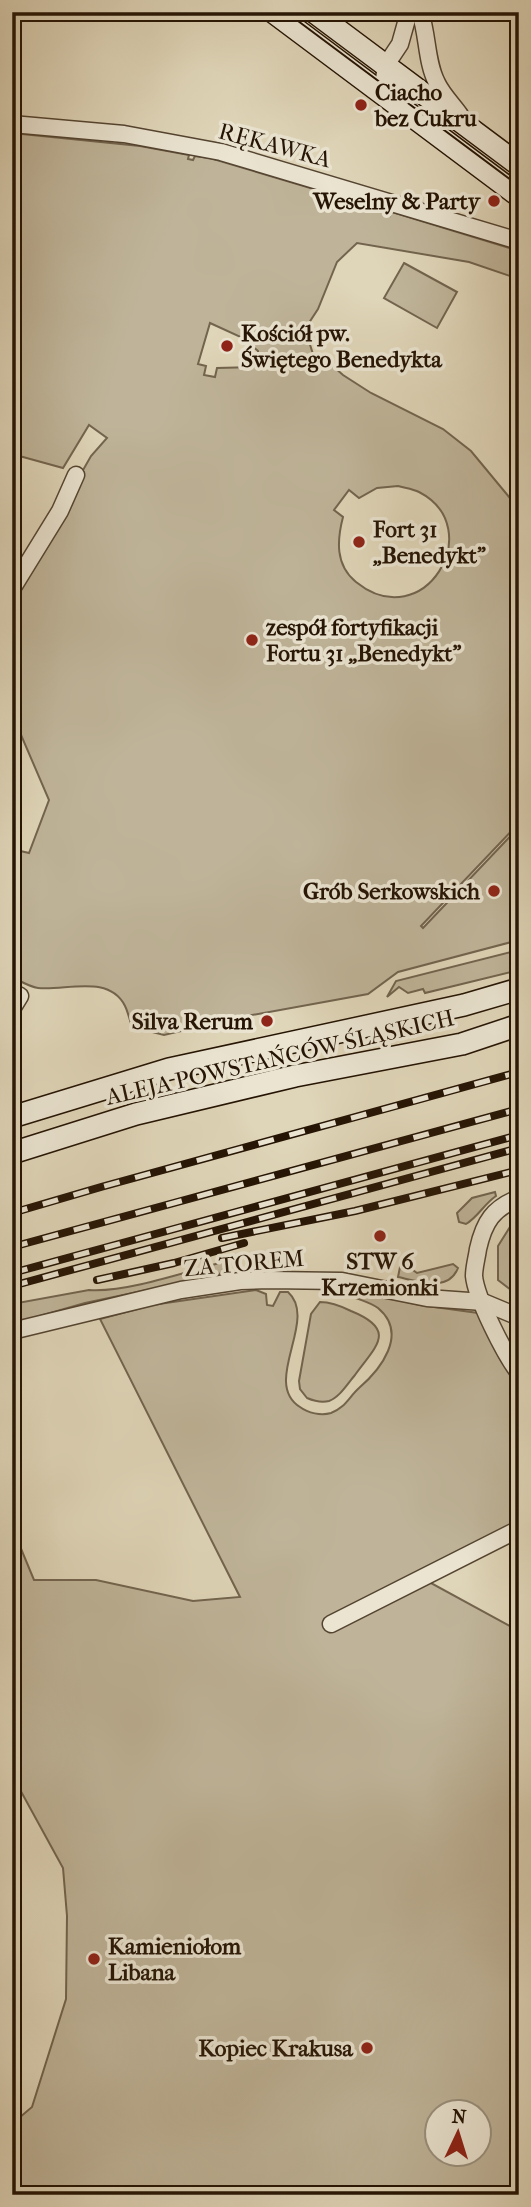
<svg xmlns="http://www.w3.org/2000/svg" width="531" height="2207" font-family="'IM FELL French Canon',serif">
  <rect width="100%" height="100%" fill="#dfd5b8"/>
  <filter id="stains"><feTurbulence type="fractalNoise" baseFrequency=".00286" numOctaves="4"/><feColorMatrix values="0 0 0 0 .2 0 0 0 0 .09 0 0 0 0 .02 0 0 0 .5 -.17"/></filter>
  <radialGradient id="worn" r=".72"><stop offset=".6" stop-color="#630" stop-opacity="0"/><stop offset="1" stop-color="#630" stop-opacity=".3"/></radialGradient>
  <g fill="#bfb499" stroke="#72644e" stroke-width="2" fill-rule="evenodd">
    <path d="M12 133 140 146 189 155 188 159 193 160 195 156 210 158 384 210 383 213 390 216 392 212 519 251V279L469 262 357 243 337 262 318 309 305 329 313 354 326 360 343 375 371 393 443 429 471 451 519 509V823L421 926 423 928 519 827V940L398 972 368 994 241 1017 164 1035 132 1027C130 1021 128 1012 125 1006 109 974 66 991 38 988 30 987 20 981 12 977V849L29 853 49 800 12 714V595L91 456 107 438 89 425 63 468 12 454ZM210 323 243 338 258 351V367L217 368 215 377 204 375 206 366 198 364ZM398 486C405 488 413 489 419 492 489 528 424 637 356 582 335 565 337 540 343 517L334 510 349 490 359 498 377 488Z"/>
    <polygon points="404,263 457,292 437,328 384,298"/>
    <polygon points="519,950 519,970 425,993 423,989 408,993 399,987 387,997 396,981"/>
    <path d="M495 1192 496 1196C484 1204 478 1217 466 1224L459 1222 457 1213 472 1198Z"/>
    <polygon points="519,1218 519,1296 498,1280 498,1246 515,1219"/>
    <path d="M230 1260 219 1275 85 1303 12 1324V1304L89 1290C127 1293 191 1270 230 1260Z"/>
    <path d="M453 1264 458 1268C448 1293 418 1281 398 1277L400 1267 406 1265 417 1273Z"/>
    <path d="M256 1290 266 1294 267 1305 273 1306 280 1292H288C319 1320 261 1382 300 1407 308 1413 321 1416 331 1413 345 1408 349 1397 359 1388 380 1370 409 1334 378 1308 370 1302 357 1299 348 1295L360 1297 363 1292 420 1305 478 1313 500 1359 519 1383V1525L418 1576 519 1631V2195H12V2124L32 2107 66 1999 67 1916 63 1868 12 1775V1527L34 1580H96L193 1601 240 1597 100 1319 152 1305ZM436 2112H478V2154H436Z"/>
    <path d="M320 1302C331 1302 341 1306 351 1311 398 1330 376 1346 355 1375 348 1383 340 1397 329 1401 321 1403 314 1401 307 1398L300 1389 299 1381 311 1314Z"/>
  </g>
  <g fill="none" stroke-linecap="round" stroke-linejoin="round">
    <g stroke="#544431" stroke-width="19">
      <g id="street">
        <path d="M420 12C428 35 426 62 437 83 442 94 453 105 460 115"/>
        <polyline points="382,94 386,65 400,44 409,12"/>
        <polyline points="12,124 124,134 221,152 519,241"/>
        <polyline points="12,589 60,511 76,475"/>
        <polyline points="12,992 20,996 12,1009"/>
        <path d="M519 1198C493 1208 484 1222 478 1249 477 1257 474 1267 474 1276 476 1298 505 1355 519 1373"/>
        <polyline points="12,1331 181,1290 240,1281 269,1280 342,1281 427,1298 483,1302 519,1317"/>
        <polyline points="331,1624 519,1529"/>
      </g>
    </g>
    <g stroke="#251404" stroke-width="24">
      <g id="secondary">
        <polyline points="273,12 519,196"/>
        <polyline points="314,12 519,165"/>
        <polyline points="12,1117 169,1069 464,1005 519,989"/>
        <polyline points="12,1153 136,1114 295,1076 462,1044 519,1025"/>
      </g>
    </g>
    <use href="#street" stroke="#eae4d1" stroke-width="16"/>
    <use href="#secondary" stroke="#eae4d1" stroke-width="21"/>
    <polyline stroke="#251404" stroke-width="2" points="286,12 519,186"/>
    <g stroke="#251404" stroke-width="8">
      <g id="rail">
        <polyline points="12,1213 101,1187 519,1072"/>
        <polyline points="222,1238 355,1211 519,1170"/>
        <polyline points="12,1247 519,1109"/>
        <polyline points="12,1273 519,1135"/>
        <polyline points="97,1280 174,1263 244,1243"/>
        <polyline points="12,1286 519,1148"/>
      </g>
    </g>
    <use href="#rail" stroke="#eae4d1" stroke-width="5" stroke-dasharray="16" stroke-linecap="butt"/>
  </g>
  <g fill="#8f2418" stroke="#eae4d1" stroke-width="2.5">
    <circle cx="361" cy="105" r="7"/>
    <circle cx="494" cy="201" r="7"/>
    <circle cx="227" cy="346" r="7"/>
    <circle cx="359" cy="542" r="7"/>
    <circle cx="252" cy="640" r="7"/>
    <circle cx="494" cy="891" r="7"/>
    <circle cx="267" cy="1021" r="7"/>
    <circle cx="380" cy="1236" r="7"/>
    <circle cx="94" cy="1959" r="7"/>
    <circle cx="367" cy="2048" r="7"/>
  </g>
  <g text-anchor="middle" stroke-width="7" stroke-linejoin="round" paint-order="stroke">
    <g font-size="23" font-weight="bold" fill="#251404" stroke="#eae4d1" text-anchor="start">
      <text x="375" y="100">Ciacho<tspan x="375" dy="26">bez Cukru</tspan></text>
      <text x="480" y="209" text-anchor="end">Weselny &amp; Party</text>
      <text x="241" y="341">Kościół pw.<tspan x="241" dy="26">Świętego Benedykta</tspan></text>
      <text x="373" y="537">Fort 31<tspan x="373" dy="26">„Benedykt”</tspan></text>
      <text x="266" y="635">zespół fortyfikacji<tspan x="266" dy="26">Fortu 31 „Benedykt”</tspan></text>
      <text x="480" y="899" text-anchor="end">Grób Serkowskich</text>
      <text x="253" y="1029" text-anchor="end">Silva Rerum</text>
      <text x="380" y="1269" text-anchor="middle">STW 6<tspan x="380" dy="26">Krzemionki</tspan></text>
      <text x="108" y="1954">Kamieniołom<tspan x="108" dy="26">Libana</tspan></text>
      <text x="353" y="2056" text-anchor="end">Kopiec Krakusa</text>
    </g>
    <g font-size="23" fill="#251404" stroke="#eae4d1">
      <text transform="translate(275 145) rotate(15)" y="8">RĘKAWKA</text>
      <text transform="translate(280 1057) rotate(-13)" y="8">ALEJA POWSTAŃCÓW ŚLĄSKICH</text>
      <text transform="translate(244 1263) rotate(-5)" y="8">ZA TOREM</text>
    </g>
  </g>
  <rect width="531" height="2207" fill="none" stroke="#dfd5b8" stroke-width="42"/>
  <rect x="14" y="14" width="503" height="2179" fill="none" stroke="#251404" stroke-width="3.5"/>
  <rect x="21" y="21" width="489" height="2165" fill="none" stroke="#251404" stroke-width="2"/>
  <g transform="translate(458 2133) rotate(4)"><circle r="33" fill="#eae4d1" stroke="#9b917f" stroke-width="2"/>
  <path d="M0-5L12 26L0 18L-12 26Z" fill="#8f2418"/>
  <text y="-10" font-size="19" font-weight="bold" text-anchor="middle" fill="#251404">N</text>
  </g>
  <rect width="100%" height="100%" filter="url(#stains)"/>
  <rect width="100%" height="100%" fill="url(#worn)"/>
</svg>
